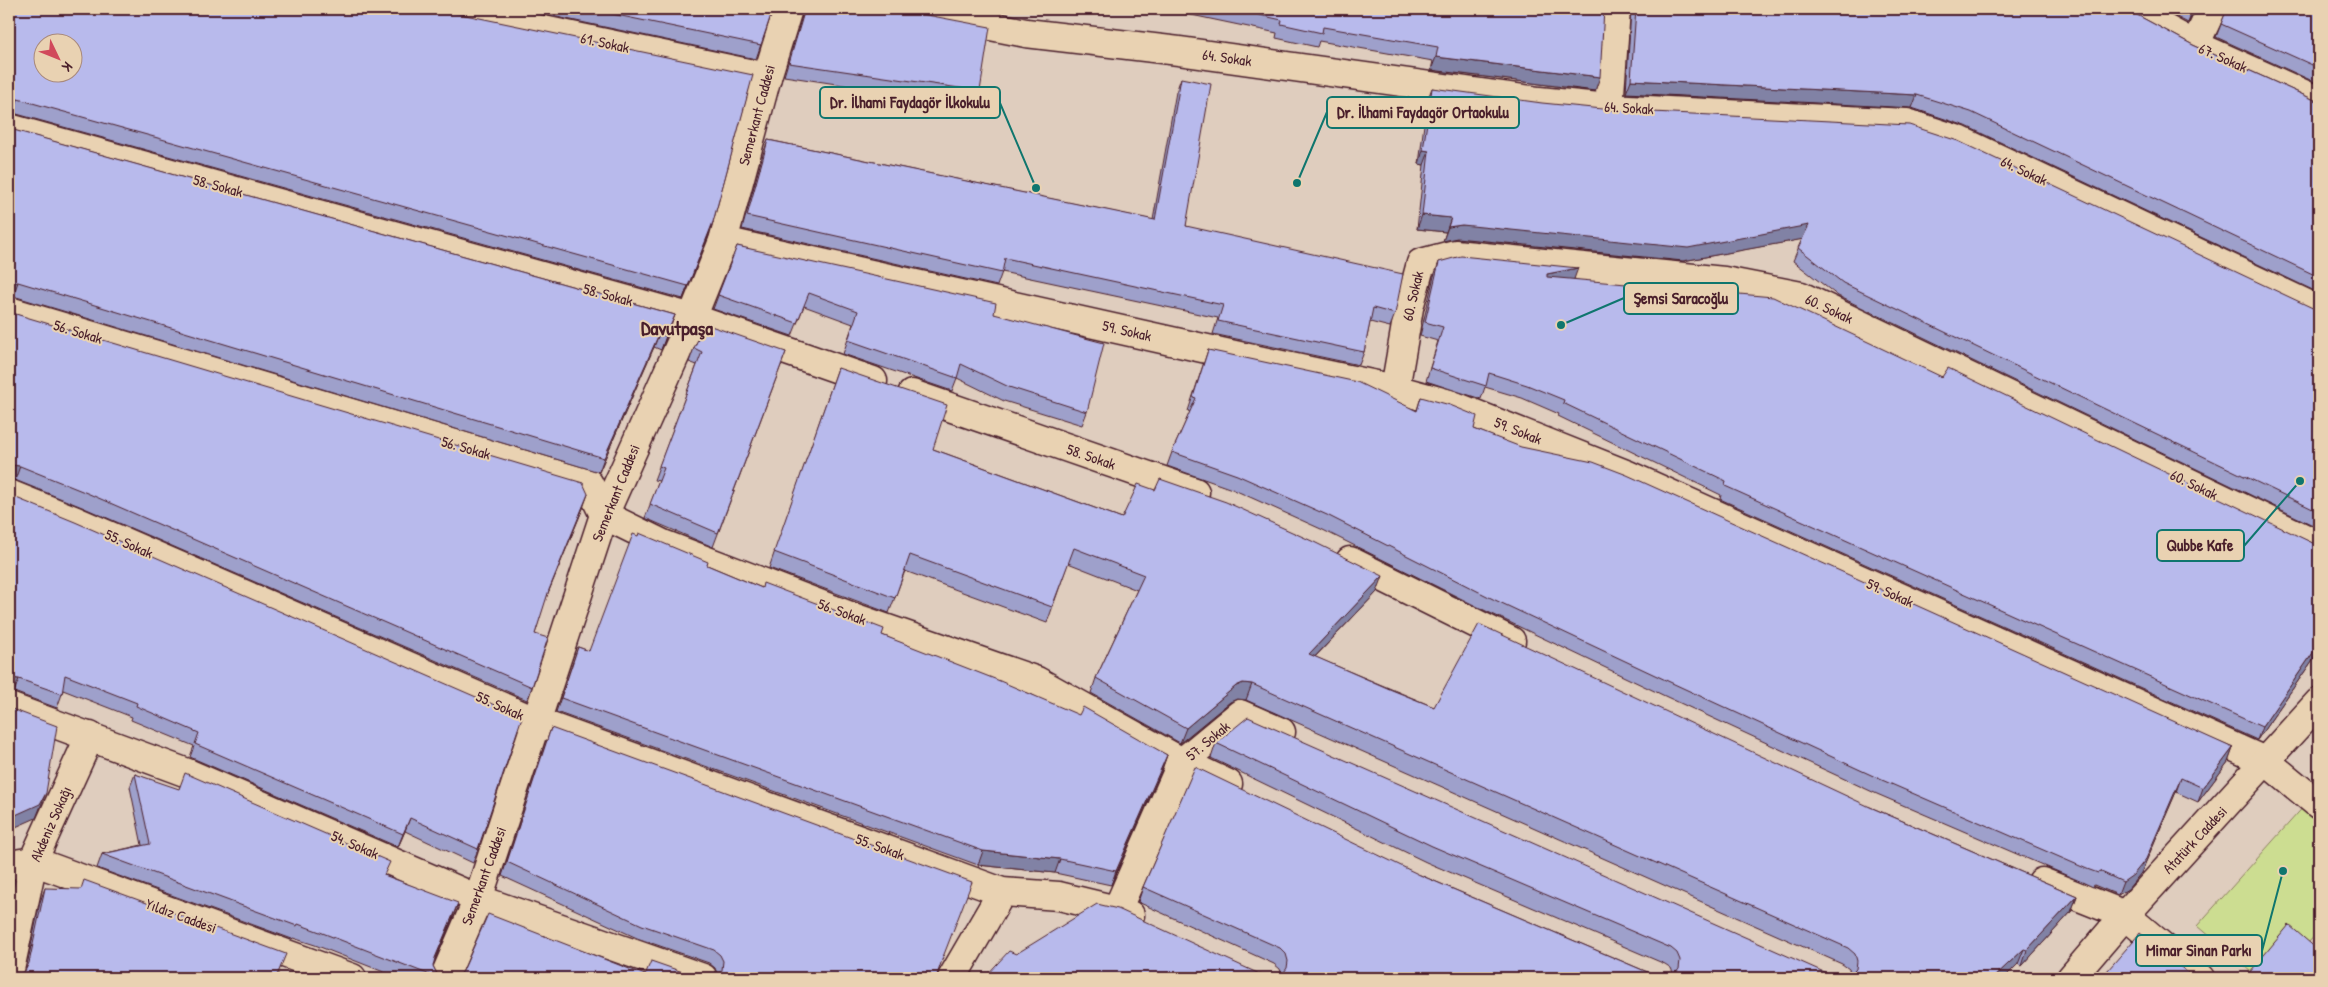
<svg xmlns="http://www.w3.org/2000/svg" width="2328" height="987" font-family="'Patrick Hand',sans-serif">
  <rect width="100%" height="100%" fill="#dfcdbe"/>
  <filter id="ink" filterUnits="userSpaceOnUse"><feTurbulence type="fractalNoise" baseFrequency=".02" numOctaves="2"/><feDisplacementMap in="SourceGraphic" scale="10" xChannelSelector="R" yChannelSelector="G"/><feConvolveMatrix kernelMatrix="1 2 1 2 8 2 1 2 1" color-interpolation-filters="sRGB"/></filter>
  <g filter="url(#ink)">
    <polygon fill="#ccdd91" stroke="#8b7e5e" points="2306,804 2319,816 2319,931 2276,978 2258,978 2197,926"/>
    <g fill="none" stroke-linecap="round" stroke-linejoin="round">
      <g stroke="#4a1f2b" stroke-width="31">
        <g id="street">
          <polyline points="444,9 767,77"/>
          <polyline points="905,9 1026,33 1179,51 1539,101 1609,108 1907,123 1959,140 2319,310"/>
          <polyline points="2129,9 2195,45 2319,101"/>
          <polyline points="2195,45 2212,9"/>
          <polyline points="1609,108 1616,9"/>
          <polyline points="9,128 692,318 873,381"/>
          <polyline points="723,241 1225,353 1395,389 1450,404 1628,475 2267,762 2319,805"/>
          <polyline points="9,311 589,484 604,515 663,544 853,617 1037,681 1182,762 1228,784"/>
          <polyline points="1395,389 1409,308 1421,263 1455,254 1724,281 1801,296 2319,545"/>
          <polyline points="912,394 1195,492"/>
          <polyline points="9,494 76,521 537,722 1002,892 1059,896 1117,910 1130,915"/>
          <polyline points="1350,561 1511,641"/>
          <polyline points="9,707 190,774 478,899 703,978"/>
          <polyline points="9,865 33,861 352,978"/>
          <polyline points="2042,882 2125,915 2200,978"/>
          <polyline points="1117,910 1182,762 1240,714 1281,732"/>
          <polyline points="9,974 33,861 90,736"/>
          <polyline points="444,978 478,899 604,515 692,318 723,241 767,77 788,9"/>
          <polyline points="952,978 1002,892"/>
        </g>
      </g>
      <g stroke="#4a1f2b" stroke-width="31">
        <polyline id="secondary" points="2071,978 2125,915 2319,702"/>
      </g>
      <use href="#street" stroke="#e9d2b2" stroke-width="28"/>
      <use href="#secondary" stroke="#e9d2b2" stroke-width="28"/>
    </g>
    <g fill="#9ea0cb" stroke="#4a1f2b">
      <polygon points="9,9 708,236 683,299 13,113"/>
      <polygon points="519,9 773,9 756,59"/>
      <polygon points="803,9 903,9 980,91 975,105 784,76 803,13"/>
      <polygon points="1163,9 1604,9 1595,91 1431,70 1433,61 1319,41 1317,47 1276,38 1277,33"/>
      <polygon points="1631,9 2126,9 2193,45 2319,102 2319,293 1966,126 1912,108 1626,93"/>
      <polygon points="2161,9 2196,9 2188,23"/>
      <polygon points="2227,9 2319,9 2319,84 2216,37"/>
      <polygon points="1181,78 1186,226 1395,314 1390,327 1370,322 1364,352 1359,365 1213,334 1218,318 1002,272 997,286 742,229 763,154 768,140 1153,220 1176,92"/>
      <polygon points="1432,88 2319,311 2319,528 1838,296 1793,261 1802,239 1683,261 1457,238 1443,241 1446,232 1417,229 1424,165 1419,164 1427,101"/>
      <polygon points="9,129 675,315 670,328 661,350 654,347 599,472 13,296 9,296"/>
      <polygon points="737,246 994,314 1087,412 1082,425 1004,401 957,378 952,391 843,354 853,324 804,306 792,336 713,309"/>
      <polygon points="1439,262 1574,279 1942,377 2319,546 2319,651 2257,740 1720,499 1721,495 1558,416 1559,414 1522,398 1485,387 1481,399 1426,381 1438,341 1420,336 1434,276"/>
      <polygon points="9,312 583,508 546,597 535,634 532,687 527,700 82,507 15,480"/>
      <polygon points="694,348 786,352 713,547 645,518 659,481 654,480 697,365 689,362"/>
      <polygon points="1208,350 1417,410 1421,397 1474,429 2233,748 2228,762 2198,802 2176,792 2141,873 2128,889 2118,895 2094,885 2093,887 2082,882 1877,794 1667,697 1488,612 1321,529 1232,489 1167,466 1172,452 1190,412 1188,411"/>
      <polygon points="838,368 933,449 1122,518 1377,592 1315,657 1434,707 1870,807 2077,896 2071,912 2022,966 2018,964 2004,978 984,978 1016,954 1275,978 1282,975 1280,969 1274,964 1138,902 1143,887 1420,875 1659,977 1667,978 1674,975 1671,968 1665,964 1426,862 1211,758 1216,743 1835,977 1843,978 1851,975 1849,969 1842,964 1246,700 1237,699 1230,702 1180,743 1091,693 1096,678 1137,590 1068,563 1047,623 905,571 889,613 769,568"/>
      <polygon points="9,495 478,849 473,863 405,831 398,847 190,757 194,746 131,720 132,717 63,690 62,694 57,708 14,692"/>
      <polygon points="707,565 762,588 882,635 1167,755 1162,769 1111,885 1055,873 978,865 556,712 578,647 589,651"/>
      <polygon points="551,728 942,961 718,976 715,968 709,963 637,938 502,876"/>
      <polygon points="135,774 385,875 453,917 434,962 433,966 437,974 442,978 399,978 315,945 293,938 292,939 97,868 102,854 142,845 130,787"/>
      <polygon points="45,888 280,968 276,978 10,975 18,975 26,970 40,902"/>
    </g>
    <g fill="#8182a5" stroke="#4a1f2b">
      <polygon points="2193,9 2196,9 2188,23"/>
      <polygon points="1436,57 1600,77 1595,91 1431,70"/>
      <polygon points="1631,80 1917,95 1912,108 1626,93"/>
      <polygon points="10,99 18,99 13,113 9,113 9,100"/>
      <polygon points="1423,150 1429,151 1424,165 1419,164"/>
      <polygon points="1422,215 1451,218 1446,232 1417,229"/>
      <polygon points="713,222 708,236 683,299 688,286"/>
      <polygon points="1462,225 1809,225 1804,239 1683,261 1457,238 1443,241 1448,227"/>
      <polygon points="1578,268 1573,282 1542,287 1547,274"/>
      <polygon points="10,282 18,282 13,296 9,296 9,283"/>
      <polygon points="675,315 670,328 661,350 666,336"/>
      <polygon points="659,334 654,347 599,472 604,458"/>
      <polygon points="12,465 20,466 15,480 9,479 9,466"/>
      <polygon points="588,494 583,508 544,603 549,590"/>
      <polygon points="1383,576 1377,592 1303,669 1309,654"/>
      <polygon points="2319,644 2319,651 2257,740 2262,727"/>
      <polygon points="11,678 19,679 14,692 9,692 9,679"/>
      <polygon points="1243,683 1252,684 1246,700 1237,699 1230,702 1180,743 1186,728 1236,686"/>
      <polygon points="2233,748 2228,762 2198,802 2203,788"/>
      <polygon points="1167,755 1162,769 1111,885 1116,871"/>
      <polygon points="2181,778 2176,792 2141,873 2128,889 2118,895 2123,882"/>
      <polygon points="46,793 36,818 9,830 9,818"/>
      <polygon points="410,818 405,831 398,847 403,834"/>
      <polygon points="983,851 1060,859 1055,873 978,865"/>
      <polygon points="2077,896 2071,912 2022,966 2027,950"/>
      <polygon points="458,903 453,917 430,972 435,958"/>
      <polygon points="2024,949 2018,964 2004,978 1993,978"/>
    </g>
    <g fill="#b8baec" stroke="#4a1f2b" fill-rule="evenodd">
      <path d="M9 9H442L446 11 753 75 713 222 688 286 18 99 9 100ZM42 42H72V72H42Z"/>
      <polygon points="588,9 773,9 761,45"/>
      <polygon points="805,9 903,9 906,11 990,27 980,91 789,63"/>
      <polygon points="1232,9 1604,9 1600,77 1436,57 1438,47 1323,27 1322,33 1281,24 1282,20"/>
      <polygon points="1636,9 2126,9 2193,45 2319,102 2319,277 1971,112 1917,95 1631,80"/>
      <polygon points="2227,9 2319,9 2319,68 2221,24"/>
      <polygon points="1181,78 1211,84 1186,226 1403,274 1395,314 1373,308 1364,352 1218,321 1223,305 1005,258 1002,273 747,216 768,140 1155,220"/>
      <polygon points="1432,88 1542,103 1613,110 1909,125 1958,141 2319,311 2319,512 1843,283 1798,248 1809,225 1688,248 1462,225 1448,227 1451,218 1422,215 1429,151 1423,150"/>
      <polygon points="9,129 10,129 675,315 666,336 659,334 604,458 18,282 9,283"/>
      <polygon points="737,246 996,303 994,314 1104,343 1087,412 1009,387 961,364 957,378 848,340 858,311 809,293 797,323 718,295"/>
      <polygon points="1461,256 1578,268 1547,274 1547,277 1773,297 1942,377 1948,368 2319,546 2319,644 2262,727 1725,486 1726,481 1563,403 1564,400 1527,385 1489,373 1486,386 1430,368 1443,327 1425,322 1439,262"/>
      <polygon points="9,312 583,483 588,494 549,590 535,634 548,638 532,687 87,493 20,466 12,465 9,466"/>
      <polygon points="705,324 786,352 718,533 650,504 664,468 659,466 702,352 694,348"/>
      <polygon points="1208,350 1357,382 1417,411 1421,397 1450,405 1477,416 1474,429 1521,447 1593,462 1627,475 2233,748 2203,788 2181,778 2146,859 2133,875 2123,882 2099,871 2098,873 2087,869 1882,780 1672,683 1493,599 1327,515 1237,475 1172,452 1196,398 1193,397"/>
      <polygon points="838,368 947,405 933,449 1122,518 1138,484 1155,490 1160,479 1226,502 1314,542 1383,576 1309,654 1392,690 1434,707 1479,624 1870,807 2077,896 2027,950 2024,949 1993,978 984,978 1009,951 1016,954 1097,904 1118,909 1266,977 1275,978 1282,975 1287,968 1288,961 1286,954 1280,948 1143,887 1195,767 1420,875 1659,977 1667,978 1674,975 1679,969 1680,960 1677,953 1671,948 1432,846 1216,743 1248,717 1835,977 1843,978 1850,975 1856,969 1857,961 1855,954 1848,948 1252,684 1243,683 1236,686 1186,728 1096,678 1144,575 1074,548 1052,607 910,555 895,598 774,552"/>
      <polygon points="9,495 75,522 522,717 478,849 410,818 403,834 195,744 199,733 136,706 137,703 65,675 62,694 19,679 11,678 9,679"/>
      <polygon points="639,533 708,562 707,565 762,588 763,583 884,629 882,635 1000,681 1079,715 1083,707 1167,755 1116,871 1060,859 983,851 561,698 578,647 589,651 633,534 638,536"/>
      <polygon points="9,708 57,726 46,793 40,804 9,818"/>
      <polygon points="551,728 972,882 943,957 936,978 714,978 718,977 722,970 723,961 720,955 714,950 642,925 507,862"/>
      <polygon points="185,773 390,862 384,875 458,903 435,958 433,966 437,974 442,978 438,978 320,932 298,924 297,926 102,854 150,844 135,774 179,789"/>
      <polygon points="9,878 15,880 9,910"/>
      <polygon points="84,880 286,954 276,978 277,978 9,978 9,974 10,975 18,975 25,971 29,963 45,888 81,889"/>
      <polygon points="488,914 645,975 651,961 700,978 455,978 458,977 463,971"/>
      <polygon points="2289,925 2318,950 2319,948 2319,978 2245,978"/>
      <polygon points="2140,933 2194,978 2101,978"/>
    </g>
  </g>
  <g text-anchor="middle" stroke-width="4" stroke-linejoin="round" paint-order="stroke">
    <g font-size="15" fill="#4a1f2b" stroke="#e9d2b2">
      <text transform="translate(605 43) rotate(12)" y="5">61. Sokak</text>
      <text transform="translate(1227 58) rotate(8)" y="5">64. Sokak</text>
      <text transform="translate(2223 58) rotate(24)" y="5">67. Sokak</text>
      <text transform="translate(1629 108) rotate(3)" y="5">64. Sokak</text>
      <text transform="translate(757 115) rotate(-75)" y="5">Semerkant Caddesi</text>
      <text transform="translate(2024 171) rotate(25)" y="5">64. Sokak</text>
      <text transform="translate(218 186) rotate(15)" y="5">58. Sokak</text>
      <text transform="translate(608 295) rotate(15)" y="5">58. Sokak</text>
      <text transform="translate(1413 296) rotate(-77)" y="5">60. Sokak</text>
      <text transform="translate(1829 309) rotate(25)" y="5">60. Sokak</text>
      <text transform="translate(1127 331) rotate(13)" y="5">59. Sokak</text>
      <text transform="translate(78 332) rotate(17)" y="5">56. Sokak</text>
      <text transform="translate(1518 431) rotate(22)" y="5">59. Sokak</text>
      <text transform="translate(466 448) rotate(16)" y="5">56. Sokak</text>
      <text transform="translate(1091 457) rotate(19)" y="5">58. Sokak</text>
      <text transform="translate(2194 485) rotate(26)" y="5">60. Sokak</text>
      <text transform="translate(616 493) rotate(-68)" y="5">Semerkant Caddesi</text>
      <text transform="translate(129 544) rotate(24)" y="5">55. Sokak</text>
      <text transform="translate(1890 593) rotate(24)" y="5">59. Sokak</text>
      <text transform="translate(842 612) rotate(20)" y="5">56. Sokak</text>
      <text transform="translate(500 706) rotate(24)" y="5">55. Sokak</text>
      <text transform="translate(1208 741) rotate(-40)" y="5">57. Sokak</text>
      <text transform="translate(51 824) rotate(-66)" y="5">Akdeniz Sokağı</text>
      <text transform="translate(2195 840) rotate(-47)" y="5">Atatürk Caddesi</text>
      <text transform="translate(355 845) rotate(23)" y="5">54. Sokak</text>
      <text transform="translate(880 847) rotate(20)" y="5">55. Sokak</text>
      <text transform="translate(484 876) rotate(-70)" y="5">Semerkant Caddesi</text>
      <text transform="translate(181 916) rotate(20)" y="5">Yıldız Caddesi</text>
    </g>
    <g font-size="20" font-weight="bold" fill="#4a1f2b" stroke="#e9d2b2">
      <text x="677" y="335">Davutpaşa</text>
    </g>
  </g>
  <path fill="none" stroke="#0f766e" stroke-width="2" d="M1036 188L1000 103M1297 183L1327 112M1561 325L1624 298M2300 481L2244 546M2283 871L2262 951"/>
  <g fill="#0f766e" stroke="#e9d2b2" stroke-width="2">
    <circle cx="1036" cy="188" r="5"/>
    <circle cx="1297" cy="183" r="5"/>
    <circle cx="1561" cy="325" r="5"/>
    <circle cx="2300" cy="481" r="5"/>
    <circle cx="2283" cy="871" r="5"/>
  </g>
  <g fill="#e9d2b2" stroke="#0f766e" stroke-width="2">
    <rect x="820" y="87" width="180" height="31" rx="5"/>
    <rect x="1327" y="97" width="192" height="31" rx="5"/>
    <rect x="1624" y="283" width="114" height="31" rx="5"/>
    <rect x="2157" y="530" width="87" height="31" rx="5"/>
    <rect x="2136" y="935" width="126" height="31" rx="5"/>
  </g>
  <g font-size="16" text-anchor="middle" font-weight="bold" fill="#4a1f2b">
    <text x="910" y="108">Dr. İlhami Faydagör İlkokulu</text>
    <text x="1423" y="118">Dr. İlhami Faydagör Ortaokulu</text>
    <text x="1681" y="304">Şemsi Saracoğlu</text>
    <text x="2200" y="551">Qubbe Kafe</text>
    <text x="2199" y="956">Mimar Sinan Parkı</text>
  </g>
  <rect width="2328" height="987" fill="none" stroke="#e9d2b2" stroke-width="30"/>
  <rect x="15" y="15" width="2298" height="957" fill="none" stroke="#4a1f2b" stroke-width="2" filter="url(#ink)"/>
  <g transform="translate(58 58) rotate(133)"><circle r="24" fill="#e9d2b2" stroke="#a98a7c"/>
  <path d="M0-4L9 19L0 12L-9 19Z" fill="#d1495b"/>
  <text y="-8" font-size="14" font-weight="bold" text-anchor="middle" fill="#4a1f2b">K</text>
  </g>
</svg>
